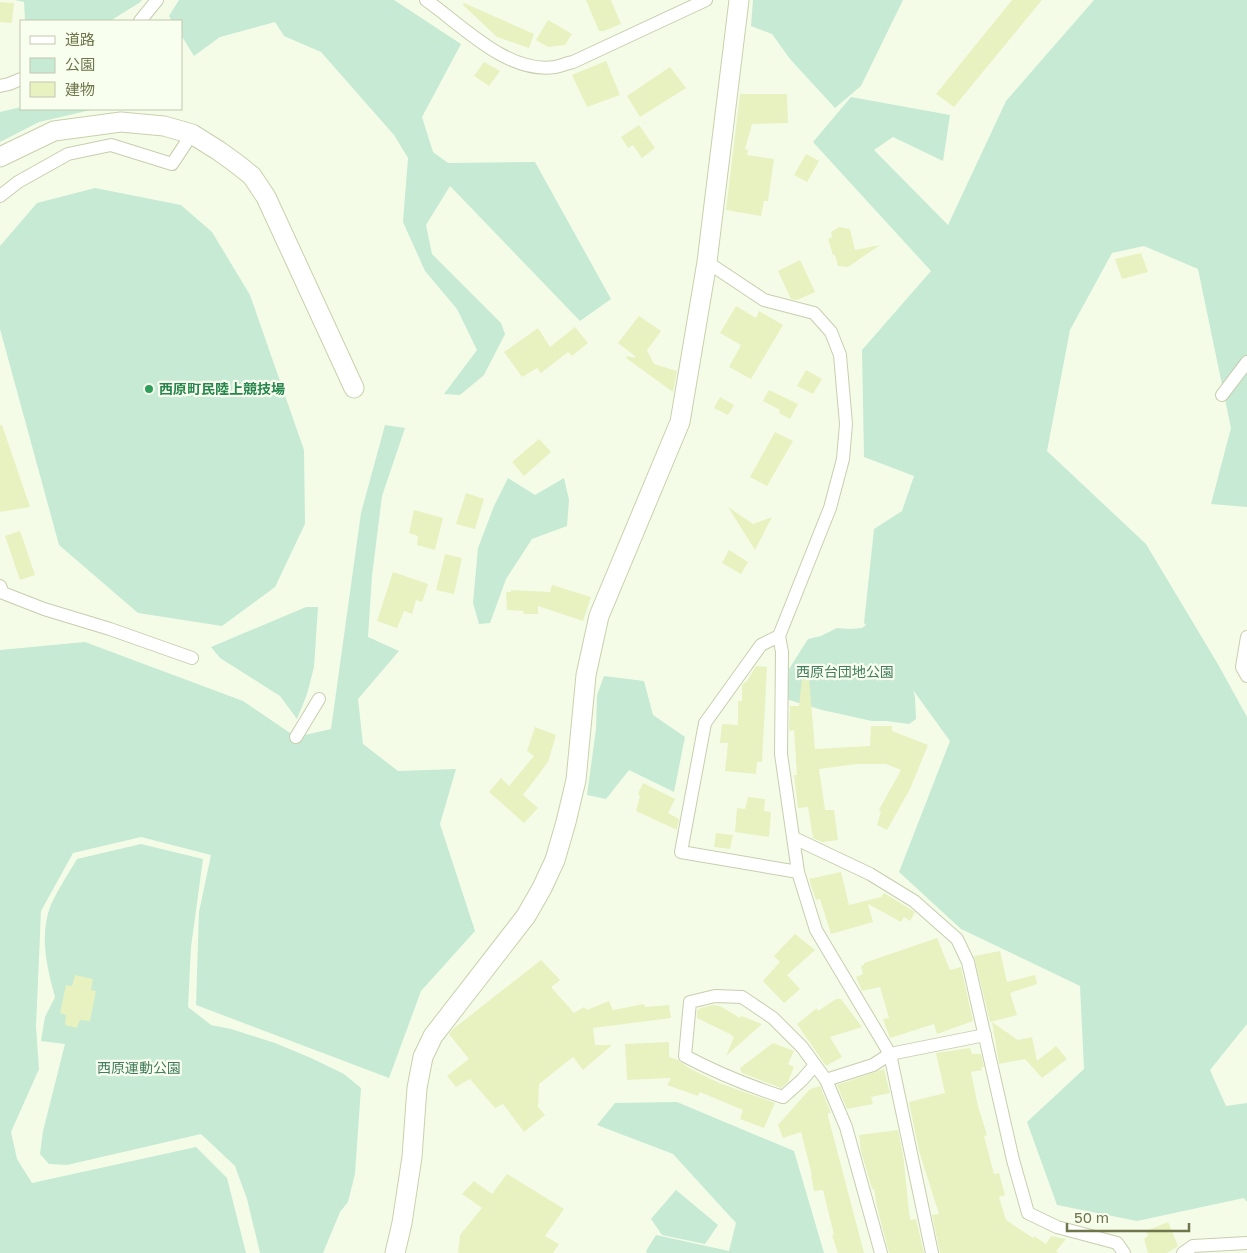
<svg xmlns="http://www.w3.org/2000/svg" width="1247" height="1253" font-family="'Golos Text','Noto Sans JP',sans-serif">
  <rect width="100%" height="100%" fill="#f4fce8"/>
  <g fill="#c6ead4">
    <polygon points="15,0 142,0 139,3 110,21 25,21 24,2"/>
    <polygon points="179,0 394,0 461,44 422,117 433,152 448,163 535,162 611,299 580,321 450,186 426,225 432,254 501,323 505,334 484,375 460,395 444,394 477,350 457,309 425,271 403,222 408,158 394,135 321,52 284,36 275,22 220,37 194,56 181,35 181,21 172,21 169,16"/>
    <polygon points="753,0 903,0 861,86 835,108 790,59 772,34 751,26"/>
    <polygon points="1094,0 1247,0 1247,507 1211,504 1231,428 1198,269 1144,246 1112,253 1070,330 1047,451 1146,544 1219,666 1247,717 1247,1024 1210,1070 1226,1106 1247,1103 1247,1202 1244,1198 1137,1221 1057,1205 1027,1122 1084,1069 1080,986 961,929 899,872 950,741 913,690 915,697 916,719 909,724 886,721 872,721 822,710 786,699 789,669 808,639 821,636 837,628 850,629 862,628 866,625 864,623 874,529 902,511 914,476 864,457 862,350 931,271 813,142 851,97 950,115 943,161 893,137 874,150 948,225 1006,101"/>
    <polygon points="21,107 21,109 95,109 39,122 0,142 0,112"/>
    <polygon points="95,188 181,205 212,232 250,295 304,450 305,524 275,587 222,626 138,613 59,545 0,329 0,246 37,203"/>
    <polygon points="385,425 405,428 382,496 372,576 368,637 399,651 358,699 363,744 398,771 456,769 440,824 475,931 421,991 389,1078 196,1005 199,912 211,855 141,837 73,853 41,911 36,1027 39,1069 11,1132 17,1159 32,1183 196,1147 227,1178 246,1253 0,1253 0,650 85,642 243,701 296,737 331,729 361,513"/>
    <polygon points="508,478 535,495 564,478 569,500 567,526 532,539 506,579 490,623 479,624 473,603 478,548 494,506"/>
    <polygon points="306,607 318,607 314,667 307,694 297,719 280,696 220,658 211,647"/>
    <polygon points="604,676 644,681 653,715 685,737 674,792 629,770 606,799 587,795 596,729 597,695"/>
    <path d="M141 844 203 859 191 947 188 1007 211 1025 231 1029 275 1043 311 1058 344 1074 361 1088 355 1174 348 1202 340 1212 323 1253H260L247 1199 235 1166 201 1134 67 1165 49 1164 40 1154 43 1131 65 1044 41 1041 45 1017 55 997C47 968 40 939 49 910 54 895 69 873 77 859Z"/>
    <polygon points="677,1102 794,1151 824,1253 647,1253 646,1251 656,1235 729,1251 736,1223 673,1154 597,1125 615,1103"/>
    <polygon points="676,1190 718,1225 705,1244 662,1235 651,1219"/>
  </g>
  <g fill="#e8f1c0">
    <polygon points="586,0 611,0 621,24 604,31 599,31"/>
    <polygon points="1012,0 1042,0 954,107 936,94"/>
    <polygon points="0,2 14,3 12,23 0,22"/>
    <polygon points="464,3 534,34 529,48 497,37 463,5"/>
    <polygon points="548,20 572,34 565,45 548,47 536,40"/>
    <polygon points="606,61 620,95 587,107 572,75"/>
    <polygon points="484,62 500,71 489,86 474,76"/>
    <polygon points="670,67 686,88 640,117 627,96"/>
    <polygon points="740,94 787,94 788,123 752,124 745,149 748,150 747,155 774,159 768,201 764,201 761,216 726,210"/>
    <polygon points="639,125 655,148 642,158 633,145 628,148 621,137"/>
    <polygon points="806,154 819,161 807,182 794,175"/>
    <polygon points="839,227 850,229 855,250 880,245 848,267 838,266 835,255 833,255 828,239 832,237 831,232"/>
    <polygon points="1141,253 1148,272 1122,279 1115,259"/>
    <polygon points="800,260 815,292 797,300 791,299 778,271"/>
    <polygon points="736,306 756,318 759,311 783,325 751,379 729,367 741,345 720,333"/>
    <polygon points="639,316 661,331 647,350 654,364 677,371 673,392 626,358 627,356 635,358 635,356 618,343"/>
    <polygon points="575,327 588,343 572,356 568,352 541,373 537,368 522,377 504,352 538,328 550,347"/>
    <polygon points="806,370 822,379 813,394 797,386"/>
    <polygon points="769,390 798,404 790,419 779,413 780,410 763,401"/>
    <polygon points="720,397 734,405 728,415 714,408"/>
    <polygon points="0,425 2,425 30,507 0,512"/>
    <polygon points="775,432 793,441 767,486 750,477"/>
    <polygon points="539,439 551,452 524,476 512,462"/>
    <polygon points="466,493 484,499 475,529 456,524"/>
    <polygon points="728,507 753,524 772,517 755,550"/>
    <polygon points="414,510 443,518 435,550 417,545 418,536 409,533"/>
    <polygon points="20,531 35,575 20,580 5,536"/>
    <polygon points="729,550 748,562 741,574 722,563"/>
    <polygon points="445,554 462,558 454,594 436,590"/>
    <polygon points="393,572 428,584 422,602 416,600 412,614 404,611 397,628 377,621"/>
    <polygon points="552,585 591,597 583,621 538,606 538,614 524,614 523,611 507,610 506,592 511,592 511,590 550,592"/>
    <polygon points="756,666 767,667 762,762 757,762 756,774 725,771 728,743 720,743 722,724 738,725 738,701 742,701 742,685 747,681"/>
    <polygon points="802,678 809,678 815,749 870,746 871,726 892,726 892,731 928,745 910,789 887,830 877,825 881,812 879,810 901,770 886,764 857,764 819,769 825,810 834,810 838,840 822,842 813,838 808,807 798,808 794,775 797,775 794,730 790,731 789,727 790,706 799,706"/>
    <polygon points="535,727 556,735 548,762 523,795 538,808 524,823 489,792 501,778 509,786 534,756 527,751"/>
    <polygon points="643,783 675,799 668,813 679,819 677,830 636,811 640,796 638,794"/>
    <polygon points="748,797 765,799 764,811 771,812 769,837 735,832 737,808 745,809"/>
    <polygon points="716,833 733,835 730,849 714,847"/>
    <polygon points="841,872 849,905 881,897 884,893 915,912 910,921 904,917 901,922 868,904 873,922 831,934 820,899 816,900 809,879"/>
    <polygon points="795,934 815,950 787,975 800,989 784,1003 763,981 780,962 774,956"/>
    <polygon points="937,938 950,970 961,967 973,1021 937,1034 934,1024 890,1038 883,1019 889,1018 880,987 862,991 856,977 863,974 861,966 864,965 864,963"/>
    <polygon points="1000,951 1007,982 1035,975 1037,984 1010,993 1017,1015 990,1022 974,956"/>
    <polygon points="541,960 560,980 551,987 574,1013 584,1007 587,1010 609,1001 613,1010 644,1004 645,1007 669,1005 671,1018 593,1028 595,1045 612,1045 583,1070 573,1057 539,1084 538,1107 545,1115 524,1132 503,1104 495,1108 470,1079 456,1087 447,1076 469,1059 449,1034 453,1029"/>
    <polygon points="75,975 93,979 91,990 96,991 90,1021 80,1020 77,1028 65,1025 66,1015 60,1013 66,985 72,986"/>
    <polygon points="836,999 841,999 862,1027 830,1037 842,1057 826,1066 797,1024 817,1008 818,1011"/>
    <polygon points="713,1005 720,1006 740,1018 741,1016 762,1024 726,1056 734,1037 732,1036 732,1035 697,1018 697,1011 700,1008"/>
    <polygon points="992,1022 1018,1040 1032,1037 1037,1061 1056,1046 1067,1059 1042,1078 1025,1059 999,1064"/>
    <polygon points="669,1042 669,1057 678,1060 689,1068 719,1083 775,1103 764,1128 740,1119 743,1110 700,1092 698,1096 667,1085 671,1078 627,1080 625,1044"/>
    <polygon points="773,1043 794,1051 788,1064 794,1067 788,1082 781,1088 742,1073 740,1068"/>
    <polygon points="970,1048 972,1054 981,1054 984,1067 981,1067 982,1070 971,1072 978,1106 987,1135 984,1136 994,1174 999,1173 1005,1195 999,1197 1006,1220 1033,1238 1034,1236 1046,1244 1051,1236 1066,1239 1056,1251 1059,1253 940,1253 932,1215 939,1214 919,1151 909,1102 945,1093 936,1053"/>
    <polygon points="884,1069 890,1093 871,1097 873,1104 847,1109 837,1085"/>
    <polygon points="820,1086 831,1113 828,1113 828,1116 864,1253 838,1253 832,1235 834,1235 823,1190 814,1191 811,1175 812,1175 801,1132 783,1138 778,1125 810,1089"/>
    <polygon points="898,1130 903,1154 910,1220 916,1219 924,1253 889,1253 877,1207 874,1189 872,1189 861,1151 859,1135"/>
    <polygon points="507,1174 564,1209 545,1236 559,1244 553,1253 458,1253 460,1235 482,1208 462,1194 474,1181 492,1194"/>
    <polygon points="1168,1222 1178,1246 1167,1253 1148,1253 1144,1239 1148,1236 1146,1231"/>
  </g>
  <g fill="none" stroke-linecap="round" stroke-linejoin="round">
    <g stroke="#c7ceae" stroke-width="14">
      <g id="street">
        <path d="M426 0C462 25 507 74 555 67 561 66 567 63 573 62L706 0"/>
        <polyline points="140,21 157,0"/>
        <polyline points="0,86 9,84 21,79"/>
        <polyline points="0,196 18,182 68,154 111,145 172,164 192,134"/>
        <polyline points="707,262 764,300 814,313 831,332 840,355 846,424 843,459 830,508 779,636 782,652 781,754 798,872 816,930 890,1054 932,1253"/>
        <polyline points="1222,395 1247,362"/>
        <polyline points="0,586 3,593 44,609 110,629 192,658"/>
        <polyline points="779,636 761,645 705,723 681,852 798,872"/>
        <polyline points="1247,637 1242,667 1247,676"/>
        <polyline points="296,737 319,699"/>
        <polyline points="794,838 870,874 914,901 957,939 968,962 1013,1160 1028,1213 1057,1227 1117,1243 1124,1253"/>
        <path d="M815 1065 802 1080 783 1097C749 1086 717 1073 685 1056L690 1002 715 996 742 997 773 1018 802 1047 826 1080 846 1127 881 1253"/>
        <polyline points="826,1080 873,1065 890,1054 985,1035"/>
        <polyline points="1183,1253 1193,1246 1247,1243"/>
      </g>
    </g>
    <g stroke="#c8d1ab" stroke-width="21">
      <g id="secondary">
        <polyline points="0,157 54,131 121,122 164,126 192,134 219,151 237,164 252,176 266,197 354,388"/>
        <polyline points="395,1253 402,1223 412,1157 417,1088 423,1057 433,1036 526,916 542,888 555,860 566,822 576,780 586,675 599,616 680,422 707,262 739,0"/>
      </g>
    </g>
    <use href="#street" stroke="#fff" stroke-width="12"/>
    <use href="#secondary" stroke="#fff" stroke-width="19"/>
  </g>
  <circle fill="#2e9e5b" stroke="#f8ffee" stroke-width="2" cx="149" cy="389" r="5"/>
  <g text-anchor="middle" stroke-width="4.5" stroke-linejoin="round" paint-order="stroke">
    <g font-size="14" font-weight="bold" fill="#27864d" stroke="#f8ffee" text-anchor="start">
      <text x="159" y="394">西原町民陸上競技場</text>
    </g>
    <g font-size="14" fill="#437c60" stroke="#f8ffee">
      <text x="845" y="677">西原台団地公園</text>
      <text x="139" y="1073">西原運動公園</text>
    </g>
  </g>
  <rect x="20" y="20" width="162" height="90" fill="#f8ffee" stroke="#c2c8ad"/>
  <rect x="30" y="36" width="25" height="8" fill="#ffffff" stroke="#c2c8ad"/>
  <text x="65" y="45" font-size="15" fill="#70764c">道路</text>
  <rect x="30" y="58" width="25" height="15" fill="#c6ead4" stroke="#c2c8ad"/>
  <text x="65" y="70" font-size="15" fill="#70764c">公園</text>
  <rect x="30" y="82" width="25" height="15" fill="#e8f1c0" stroke="#c2c8ad"/>
  <text x="65" y="95" font-size="15" fill="#70764c">建物</text>
  <path d="M1067 1223v8h122v-8" fill="none" stroke="#70764c" stroke-width="2.5"/>
  <text x="1074" y="1223" font-size="15" fill="#70764c" stroke="#f8ffee" stroke-width="4" paint-order="stroke">50 m</text>
</svg>
